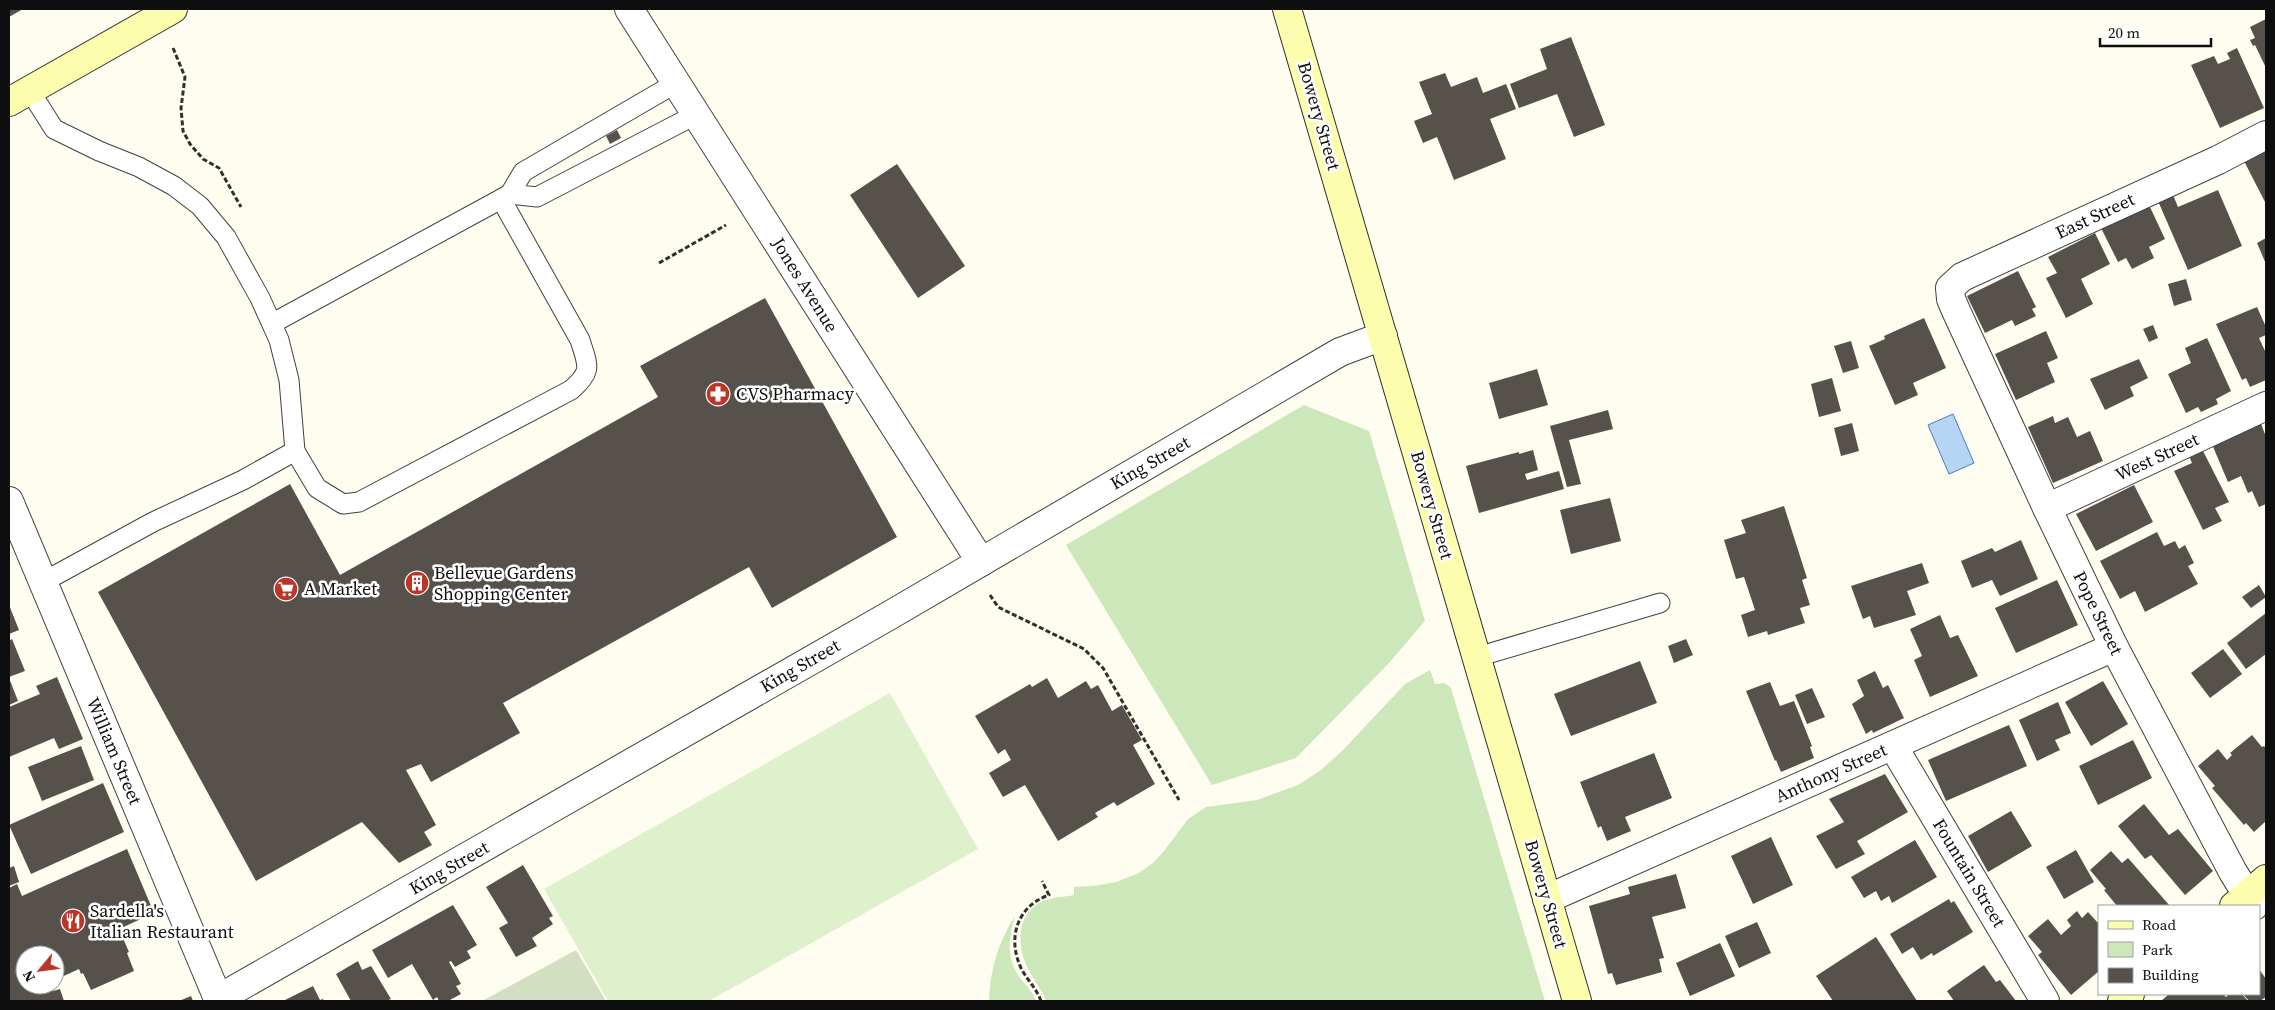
<svg xmlns="http://www.w3.org/2000/svg" width="2275" height="1010" font-family="'Source Serif 4',serif">
  <rect width="100%" height="100%" fill="#fffdf0"/>
  <g fill="#cce8ba">
    <polygon points="1304,405 1369,431 1425,621 1389,663 1296,758 1212,785 1066,545"/>
    <path d="M1430 670 1435 684 1445 683 1451 688 1545 1001H1046C1041 988 1031 977 1026 964 1016 942 1018 912 1043 901 1053 897 1064 897 1074 895V887L1093 886 1116 882 1139 873 1153 863 1164 851 1188 819 1206 807 1257 800 1298 785 1321 770 1343 750 1405 684Z"/>
    <path d="M1015 916C1009 936 1006 956 1018 975 1024 984 1033 991 1036 1001H989C990 970 998 942 1015 916Z"/>
  </g>
  <polygon fill="#d2e0c1" points="576,950 606,1001 482,1001"/>
  <polygon fill="#dff0cc" points="890,693 978,849 709,1001 608,1001 544,889"/>
  <polygon fill="#b6d5f5" stroke="#3f81ca" points="1953,414 1974,463 1949,474 1928,425"/>
  <g fill="#57514b">
    <polygon points="9,9 23,9 9,17"/>
    <polygon points="2266,19 2266,68 2255,45 2253,46 2250,40 2255,38 2250,27"/>
    <polygon points="1571,37 1605,125 1574,137 1557,94 1519,108 1510,84 1547,69 1540,49"/>
    <polygon points="2237,48 2264,108 2220,128 2191,65 2214,56 2218,64 2230,59 2227,53"/>
    <polygon points="1445,73 1451,87 1477,77 1483,93 1506,84 1516,109 1490,119 1506,159 1454,180 1437,137 1423,143 1414,121 1432,114 1419,82"/>
    <polygon points="617,130 621,138 610,144 606,136"/>
    <polygon points="2266,149 2266,204 2244,161"/>
    <polygon points="897,164 965,266 918,298 850,195"/>
    <polygon points="2218,190 2242,246 2188,270 2158,201 2173,195 2178,207"/>
    <polygon points="2149,205 2165,239 2149,247 2154,258 2132,269 2126,258 2118,262 2101,228"/>
    <polygon points="2095,233 2110,264 2081,279 2093,304 2066,318 2046,278 2057,273 2048,257"/>
    <polygon points="2266,238 2266,264 2257,243"/>
    <polygon points="2018,271 2036,307 2032,309 2036,316 2015,326 2012,320 1985,333 1967,296"/>
    <polygon points="2186,279 2192,300 2174,306 2168,284"/>
    <polygon points="765,298 897,537 772,608 749,567 503,703 520,733 431,782 421,764 406,770 436,825 424,832 432,845 399,863 362,822 256,881 98,592 290,484 340,575 658,397 640,366"/>
    <polygon points="2257,307 2266,327 2266,335 2259,338 2266,353 2266,380 2250,387 2246,378 2242,380 2216,324"/>
    <polygon points="1924,318 1946,368 1913,383 1918,395 1895,405 1869,346 1885,339 1884,336"/>
    <polygon points="2153,325 2158,338 2149,342 2143,329"/>
    <polygon points="2046,331 2058,358 2047,363 2055,382 2016,400 1995,354"/>
    <polygon points="2207,338 2231,391 2216,399 2218,404 2201,412 2198,407 2186,413 2168,374 2191,363 2185,348"/>
    <polygon points="1851,341 1859,368 1843,373 1834,346"/>
    <polygon points="2139,359 2148,378 2130,387 2134,396 2105,410 2090,379"/>
    <polygon points="1537,369 1548,405 1499,419 1489,383"/>
    <polygon points="1832,378 1841,411 1819,417 1811,384"/>
    <polygon points="1608,410 1613,429 1569,440 1581,484 1567,487 1550,426"/>
    <polygon points="2053,416 2055,423 2068,417 2077,437 2090,431 2103,461 2053,483 2028,427"/>
    <polygon points="2260,421 2266,437 2266,504 2259,507 2252,491 2248,493 2241,476 2228,482 2211,442"/>
    <polygon points="1852,423 1859,451 1841,456 1834,428"/>
    <polygon points="2202,449 2229,502 2215,508 2222,521 2203,530 2174,471 2192,463 2189,456"/>
    <polygon points="1533,450 1538,470 1525,474 1527,480 1559,471 1564,489 1479,513 1466,466 1519,452 1519,454"/>
    <polygon points="2134,485 2153,522 2096,551 2076,514"/>
    <polygon points="1610,498 1621,541 1571,554 1560,510"/>
    <polygon points="1784,506 1807,578 1802,580 1810,605 1800,608 1805,623 1768,635 1767,631 1748,637 1741,615 1755,610 1744,577 1736,579 1724,540 1746,533 1741,520"/>
    <polygon points="2157,532 2164,546 2175,541 2179,549 2185,545 2194,563 2188,566 2198,584 2145,612 2135,591 2120,599 2100,561"/>
    <polygon points="2021,540 2038,579 2000,596 1992,580 1972,588 1961,561 1992,548 1995,552"/>
    <polygon points="1922,563 1929,583 1907,591 1916,615 1874,628 1870,616 1863,619 1851,586"/>
    <polygon points="2057,580 2078,625 2016,653 1995,608"/>
    <polygon points="2259,585 2266,597 2251,608 2242,597"/>
    <polygon points="9,605 19,630 9,634"/>
    <polygon points="2266,613 2266,654 2246,669 2227,643"/>
    <polygon points="1940,615 1950,638 1958,635 1978,676 1930,697 1914,660 1922,656 1910,629"/>
    <polygon points="12,639 25,671 9,677 9,641"/>
    <polygon points="1686,639 1693,655 1674,663 1668,646"/>
    <polygon points="2223,649 2242,674 2210,698 2191,673"/>
    <polygon points="1640,661 1657,703 1571,736 1554,694"/>
    <polygon points="1875,671 1883,688 1888,685 1904,718 1873,733 1872,730 1866,734 1852,704 1864,696 1857,680"/>
    <polygon points="57,677 83,739 59,749 54,738 9,757 9,707 40,694 36,686"/>
    <polygon points="9,678 18,701 9,705"/>
    <polygon points="1047,678 1058,698 1086,681 1091,689 1098,685 1112,711 1122,705 1142,740 1133,745 1155,784 1117,806 1114,802 1095,813 1098,817 1058,841 1025,785 1003,797 989,773 1011,760 1005,749 998,754 975,716 1030,684 1032,687"/>
    <polygon points="2103,681 2128,724 2091,746 2065,702"/>
    <polygon points="1770,682 1780,706 1794,701 1812,746 1810,747 1814,758 1781,772 1776,760 1775,761 1746,691"/>
    <polygon points="1812,688 1825,717 1807,724 1795,695"/>
    <polygon points="2058,702 2071,733 2055,740 2060,750 2037,761 2019,720"/>
    <polygon points="2009,725 2027,766 1946,801 1928,760"/>
    <polygon points="2252,735 2262,747 2264,746 2266,748 2266,821 2254,832 2246,823 2244,825 2212,788 2215,786 2198,766 2218,749 2227,760 2232,755 2230,753"/>
    <polygon points="2133,740 2152,778 2098,805 2079,766"/>
    <polygon points="81,746 94,780 42,801 28,767"/>
    <polygon points="1654,753 1672,798 1625,817 1631,831 1607,841 1601,826 1598,828 1580,782"/>
    <polygon points="1885,774 1908,812 1857,841 1865,854 1836,869 1816,836 1844,822 1829,799"/>
    <polygon points="103,783 124,832 31,874 9,825"/>
    <polygon points="2144,804 2169,835 2178,829 2213,871 2185,895 2151,855 2145,859 2118,826"/>
    <polygon points="2011,811 2032,846 1988,872 1968,836"/>
    <polygon points="1771,837 1793,885 1753,904 1731,856"/>
    <polygon points="1915,840 1937,877 1892,903 1889,896 1881,901 1876,891 1864,898 1851,877"/>
    <polygon points="127,849 154,913 119,929 129,952 127,953 134,971 91,990 83,973 81,974 79,969 55,980 55,955 25,955 25,985 51,985 53,991 60,989 64,1001 9,1001 9,888 17,884 22,896"/>
    <polygon points="2076,850 2094,882 2064,899 2046,867"/>
    <polygon points="2111,851 2122,863 2128,858 2170,906 2117,906 2104,890 2106,889 2090,870"/>
    <polygon points="523,865 553,916 549,918 553,924 532,938 537,946 516,957 499,928 508,923 486,887"/>
    <polygon points="14,866 19,882 9,886 9,868"/>
    <polygon points="1676,874 1686,908 1652,917 1664,958 1659,959 1662,972 1616,985 1612,973 1608,974 1589,906 1630,894 1628,887"/>
    <polygon points="1949,899 1951,903 1954,901 1973,932 1933,956 1932,953 1921,960 1913,947 1902,954 1890,934"/>
    <polygon points="453,905 477,945 467,951 471,958 455,967 451,961 449,962 461,984 456,986 461,994 448,1001 439,1001 437,997 433,1000 412,964 388,978 372,950"/>
    <polygon points="2077,911 2082,918 2088,912 2099,924 2099,971 2071,995 2038,955 2042,952 2028,936 2048,919 2061,935 2071,926 2067,920"/>
    <polygon points="1757,922 1771,953 1739,968 1725,936"/>
    <polygon points="1876,937 1917,1001 1833,1001 1816,976"/>
    <polygon points="1720,943 1735,976 1690,996 1676,963"/>
    <polygon points="358,961 362,970 371,966 391,999 386,1001 351,1001 336,974"/>
    <polygon points="1984,965 1996,982 2000,980 2016,1001 1954,1001 1947,991"/>
    <polygon points="2259,969 2266,979 2266,997 2260,1001 2249,1001 2243,994 2259,994"/>
    <polygon points="313,986 320,1000 323,999 324,1001 283,1001"/>
    <polygon points="2169,994 2223,994 2226,997 2229,994 2242,994 2248,1001 2161,1001"/>
    <polygon points="191,996 193,1001 179,1001"/>
  </g>
  <g fill="none" stroke-linecap="round" stroke-linejoin="round">
    <g stroke="#414141" stroke-width="21">
      <g id="lane">
        <polyline points="676,83 523,172 510,194 537,197 697,114"/>
        <polyline points="30,91 54,129 99,151 139,167 174,186 200,206 226,237 260,298 279,340 289,380 295,451 243,480 153,522 43,582"/>
        <polyline points="273,323 501,199"/>
        <path d="M295 451 317 488 343 504 359 502 571 390C593 371 588 366 580 340L501 199 510 194"/>
        <polyline points="1477,657 1660,603"/>
      </g>
    </g>
    <g stroke="#414141" stroke-width="30">
      <g id="street">
        <polyline points="629,9 981,562"/>
        <polyline points="9,501 219,1001"/>
        <polyline points="2047,508 2266,406"/>
        <polyline points="1893,746 2045,1001"/>
        <polyline points="1547,899 2114,647"/>
        <polyline points="2254,906 2233,872 2114,647 2047,508 1957,313 1951,299 1950,288 1962,277 2218,160 2266,135"/>
        <polyline points="218,999 892,614 1340,352 1383,336"/>
      </g>
    </g>
    <g stroke="#303030" stroke-width="30">
      <g id="secondary">
        <polyline points="1287,9 1577,1001"/>
        <polyline points="9,102 173,9"/>
        <polyline points="2234,906 2266,879"/>
        <polyline points="2122,1001 2130,994"/>
      </g>
    </g>
    <g stroke="#303030" stroke-width="3" stroke-dasharray="5 2.5" stroke-linecap="butt">
      <polyline points="173,48 185,77 181,108 183,131 190,144 203,159 219,168 241,207"/>
      <polyline points="659,263 726,225"/>
      <polyline points="990,595 998,607 1084,649 1103,668 1179,800"/>
      <path d="M1041 1001C1037 989 1027 980 1021 968 1007 938 1017 906 1049 895L1042 881"/>
    </g>
    <use href="#lane" stroke="#fff" stroke-width="19"/>
    <use href="#street" stroke="#fff" stroke-width="28"/>
    <use href="#secondary" stroke="#fcfdad" stroke-width="28"/>
  </g>
  <defs>
    <g id="pharmacy-disc" transform="scale(1.25)"><circle r="9.5" fill="#bb3529" stroke="#fff"/><path d="M-2-6h4v4h4v4h-4v4h-4v-4h-4v-4h4Z" fill="#fff"/></g>
    <g id="building-disc" transform="scale(1.25)"><circle r="9.5" fill="#bb3529" stroke="#fff"/><path d="M-4-6H4V6H1V3H-1V6H-4ZM-2.5-4.3h1.7v1.8h-1.7ZM.8-4.3h1.7v1.8H.8ZM-2.5-1h1.7V.8h-1.7ZM.8-1h1.7V.8H.8Z" fill="#fff"/></g>
    <g id="supermarket-disc" transform="scale(1.25)"><circle r="9.5" fill="#bb3529" stroke="#fff"/><path d="M-6-5.5h2.5l.6 2H6L4.5 2H-2.5L-4.4-4H-6ZM-1.5 3.2a1.3 1.3 0 1 0 .1 0ZM3 3.2a1.3 1.3 0 1 0 .1 0Z" fill="#fff"/></g>
    <g id="restaurant-disc" transform="scale(1.25)"><circle r="9.5" fill="#bb3529" stroke="#fff"/><path d="M-5-6h1v4h1v-4h1v4h1v-4h1v5L-1.5 .5V6h-2V.5L-5-1ZM5-6V6H3V1.5H1.5Q1.5-4 5-6Z" fill="#fff"/></g>
  </defs>
  <g fill-rule="evenodd">
    <use href="#pharmacy-disc" x="718" y="394"/>
    <use href="#building-disc" x="417" y="583"/>
    <use href="#supermarket-disc" x="286" y="589"/>
    <use href="#restaurant-disc" x="73" y="921"/>
  </g>
  <g text-anchor="middle" stroke-width="5" stroke-linejoin="round" paint-order="stroke">
    <g font-size="18" fill="#0e0e0e" stroke="#fff">
      <text transform="translate(1319 116) rotate(74)" y="6">Bowery Street</text>
      <text transform="translate(2095 216) rotate(-25)" y="6">East Street</text>
      <text transform="translate(805 285) rotate(58)" y="6">Jones Avenue</text>
      <text transform="translate(2157 457) rotate(-25)" y="6">West Street</text>
      <text transform="translate(1150 463) rotate(-30)" y="6">King Street</text>
      <text transform="translate(1432 505) rotate(74)" y="6">Bowery Street</text>
      <text transform="translate(2098 613) rotate(64)" y="6">Pope Street</text>
      <text transform="translate(800 666) rotate(-30)" y="6">King Street</text>
      <text transform="translate(114 751) rotate(67)" y="6">William Street</text>
      <text transform="translate(1831 773) rotate(-24)" y="6">Anthony Street</text>
      <text transform="translate(449 868) rotate(-30)" y="6">King Street</text>
      <text transform="translate(1969 873) rotate(59)" y="6">Fountain Street</text>
      <text transform="translate(1546 894) rotate(74)" y="6">Bowery Street</text>
    </g>
    <g font-size="18" fill="#0e0e0e" stroke="#fff" text-anchor="start">
      <text x="736" y="400">CVS Pharmacy</text>
      <text x="434" y="579">Bellevue Gardens<tspan x="434" dy="21">Shopping Center</tspan></text>
      <text x="304" y="595">A Market</text>
      <text x="90" y="917">Sardella's<tspan x="90" dy="21">Italian Restaurant</tspan></text>
    </g>
  </g>
  <rect width="2275" height="1010" fill="none" stroke="#0e0e0e" stroke-width="20"/>
  <rect x="2098" y="905" width="162" height="90" fill="#ffffff" stroke="#9f9f9f"/>
  <rect x="2108" y="921" width="25" height="8" fill="#fcfdad" stroke="#9f9f9f"/>
  <text x="2142" y="930" font-size="15" fill="#0e0e0e">Road</text>
  <rect x="2108" y="942" width="25" height="15" fill="#cce8ba" stroke="#9f9f9f"/>
  <text x="2142" y="955" font-size="15" fill="#0e0e0e">Park</text>
  <rect x="2108" y="968" width="25" height="15" fill="#57514b" stroke="#9f9f9f"/>
  <text x="2142" y="980" font-size="15" fill="#0e0e0e">Building</text>
  <g transform="translate(40 970) rotate(241)"><circle r="24" fill="#ffffff" stroke="#9f9f9f"/>
  <path d="M0-4L9 19L0 12L-9 19Z" fill="#bb3529"/>
  <text y="-8" font-size="14" font-weight="bold" text-anchor="middle" fill="#0e0e0e">N</text>
  </g>
  <path d="M2100 38v8h111v-8" fill="none" stroke="#0e0e0e" stroke-width="2.5"/>
  <text x="2108" y="38" font-size="15" fill="#0e0e0e" stroke="#ffffff" stroke-width="4" paint-order="stroke">20 m</text>
</svg>
